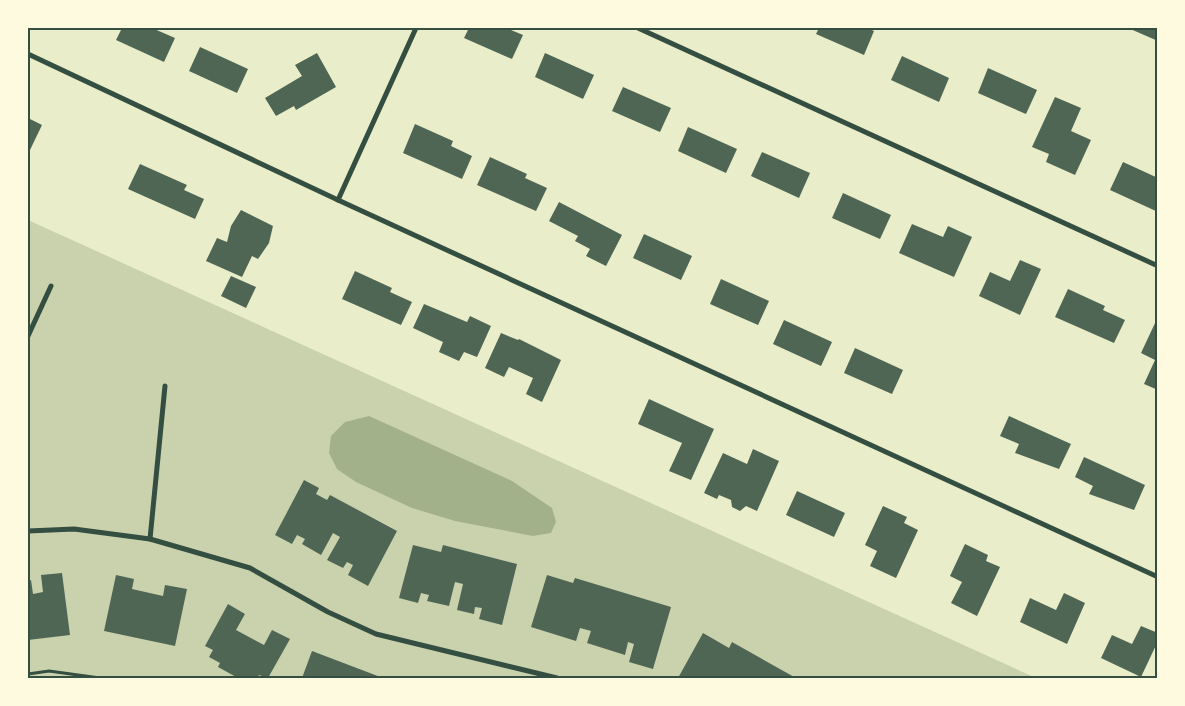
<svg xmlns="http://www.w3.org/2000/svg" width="1185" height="706" font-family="Lato,sans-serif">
  <rect width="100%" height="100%" fill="#e9edc9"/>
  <polygon fill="#cad2ad" points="28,220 1036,678 28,678"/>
  <polygon fill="#a3b18a" points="369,416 512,481 552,508 556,522 551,533 533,536 455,521 412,508 356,482 337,469 329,453 331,436 345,422"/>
  <g fill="#4f6655">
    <polygon points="122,28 152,28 175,38 164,62 116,40"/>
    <polygon points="469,28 506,28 523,35 512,59 464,38"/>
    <polygon points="819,28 867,28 874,31 864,55 816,34"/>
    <polygon points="1128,28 1158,28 1158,41"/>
    <polygon points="200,47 248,69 237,93 189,71"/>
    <polygon points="317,53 336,87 296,110 294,106 276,116 265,98 302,76 295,65"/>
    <polygon points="545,53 594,75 583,99 535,77"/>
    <polygon points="902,56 949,78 939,102 891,80"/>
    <polygon points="988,68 1037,90 1026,114 978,93"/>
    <polygon points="623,87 671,108 660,132 612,111"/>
    <polygon points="1055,97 1081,108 1071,131 1091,140 1075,175 1046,162 1049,154 1032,147"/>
    <polygon points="28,118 42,125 30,150 28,149"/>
    <polygon points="415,124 453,141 451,146 472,156 462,179 403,153"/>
    <polygon points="688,127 737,149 726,173 678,151"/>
    <polygon points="762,152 810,173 799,198 751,176"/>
    <polygon points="490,157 527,174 525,178 547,188 536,211 477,185"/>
    <polygon points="1123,162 1158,178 1158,212 1110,190"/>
    <polygon points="140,164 187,185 184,190 204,199 195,219 128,189"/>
    <polygon points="843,193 891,215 880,239 832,218"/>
    <polygon points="559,202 622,235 606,266 586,256 590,249 575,241 578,236 549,221"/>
    <polygon points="241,210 273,226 269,243 258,259 252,256 242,277 206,261 217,238 227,242 231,226"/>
    <polygon points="912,224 943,237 948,226 972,237 954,277 899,253"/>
    <polygon points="644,234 692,256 681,280 633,258"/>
    <polygon points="1020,260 1041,269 1020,315 979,296 990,272 1010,281"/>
    <polygon points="355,271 392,288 390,292 412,302 401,325 342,299"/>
    <polygon points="231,276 256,287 246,308 221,296"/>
    <polygon points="721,279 769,301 758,325 710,304"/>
    <polygon points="1068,289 1105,306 1103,310 1125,320 1114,343 1055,317"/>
    <polygon points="424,304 467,322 470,316 491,326 477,357 464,352 459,361 439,352 443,342 413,328"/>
    <polygon points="784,320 832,342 821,366 773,344"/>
    <polygon points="1156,321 1158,322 1158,390 1144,384 1155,360 1141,353"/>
    <polygon points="501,333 518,340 519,339 561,360 542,402 526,394 533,378 509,367 504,377 485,368"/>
    <polygon points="855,348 903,370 892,394 844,373"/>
    <polygon points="649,399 714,429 691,480 669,471 682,443 638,424"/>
    <polygon points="1009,416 1071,444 1059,469 1015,453 1019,444 1000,436"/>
    <polygon points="753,449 779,461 757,511 746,506 740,511 732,507 731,500 719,495 717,499 704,493 723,453 747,464"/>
    <polygon points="1084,457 1145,485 1134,510 1089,494 1093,486 1075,477"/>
    <polygon points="304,480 319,488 316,494 327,500 330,495 397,531 368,586 348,575 353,565 347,562 343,568 327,560 340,537 333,533 321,555 302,544 305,539 297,535 292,544 275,535"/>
    <polygon points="797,491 845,513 834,537 786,515"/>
    <polygon points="883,506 907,517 904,523 918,530 896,578 870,566 877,551 865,545"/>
    <polygon points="965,544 988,555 986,561 1000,567 977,616 951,603 962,582 950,576"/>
    <polygon points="413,545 441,552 443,545 517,564 502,625 479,619 482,608 475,607 474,614 457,610 463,584 455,582 449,606 427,601 429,595 421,593 418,603 399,598"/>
    <polygon points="62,573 70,635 28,640 28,581 31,580 33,594 43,592 41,575"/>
    <polygon points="116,575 134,579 132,589 163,596 165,585 187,589 175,646 104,631"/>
    <polygon points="547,575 573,583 575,578 671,607 653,669 629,662 634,644 628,642 625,655 587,643 591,631 580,628 576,641 531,627"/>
    <polygon points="1064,593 1085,603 1067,644 1020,622 1030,598 1056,610"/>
    <polygon points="228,604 245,614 236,630 264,645 272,630 290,639 268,678 259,675 257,678 244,676 238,678 218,667 220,663 209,657 213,650 205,646"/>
    <polygon points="1141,626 1158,633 1158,641 1141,677 1101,658 1112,635 1132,644"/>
    <polygon points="703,633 729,648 732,642 796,678 678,678"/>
    <polygon points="312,651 383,678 302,678"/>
  </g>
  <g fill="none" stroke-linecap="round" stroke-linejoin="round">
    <polyline stroke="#344e41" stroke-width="3" points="28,674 49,671 100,678"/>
    <g stroke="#344e41" stroke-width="5">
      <polyline points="638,28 1158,266"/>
      <polyline points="28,54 338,200 1158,577"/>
      <polyline points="338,200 416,28"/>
      <polyline points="28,336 51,286"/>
      <polyline points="28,531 74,529 150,539 250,568 328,612 376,634 557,678"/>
      <polyline points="150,539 165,386"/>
    </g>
  </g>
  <rect width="1185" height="706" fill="none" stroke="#fefae0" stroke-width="58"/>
  <rect x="29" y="29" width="1127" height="648" fill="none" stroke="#344e41" stroke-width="2"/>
</svg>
